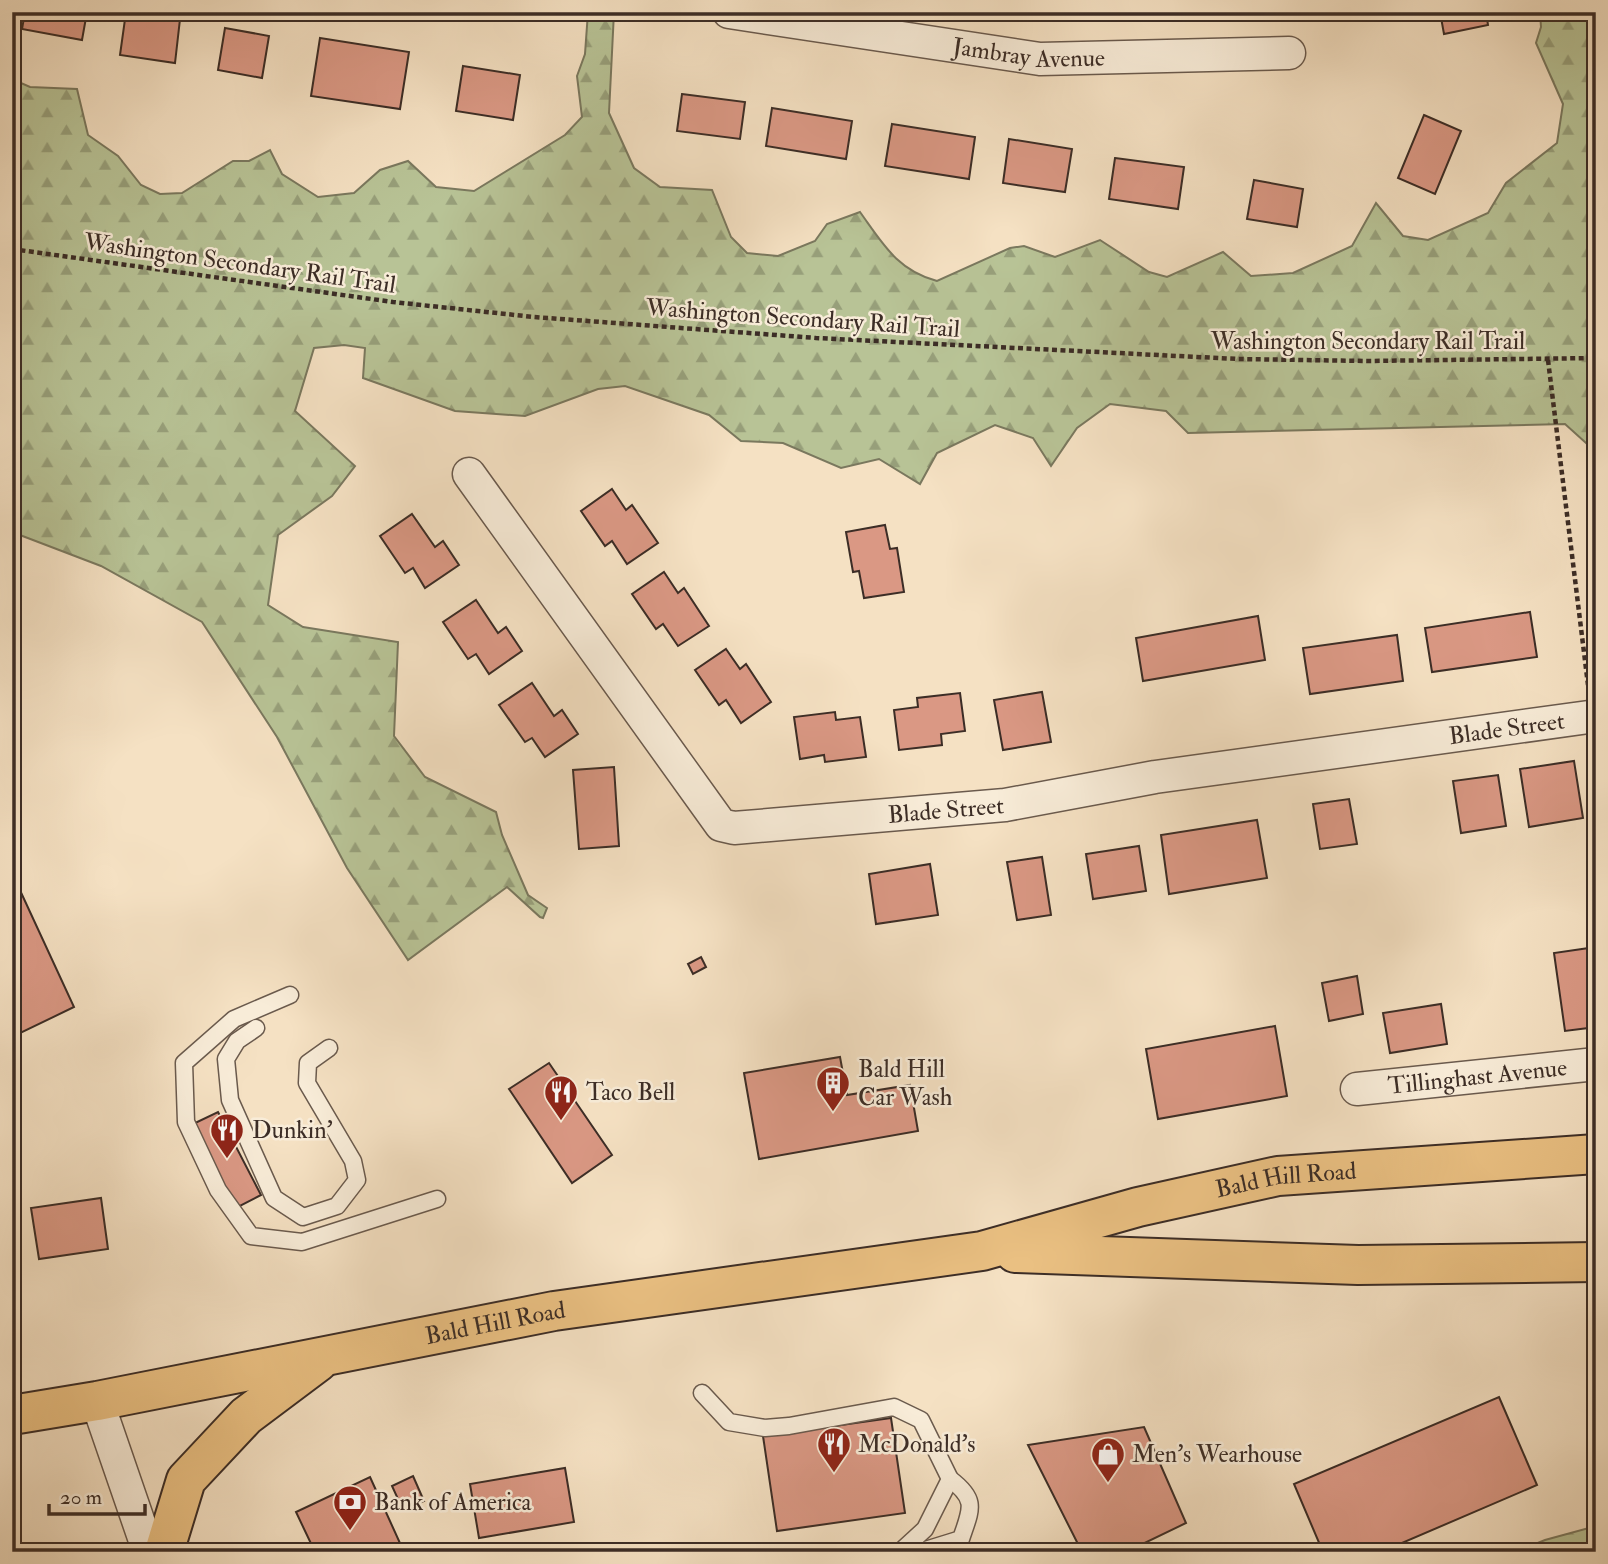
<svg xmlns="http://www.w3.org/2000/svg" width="1608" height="1564" font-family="'IM FELL Double Pica',serif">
  <defs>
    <pattern id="forest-firs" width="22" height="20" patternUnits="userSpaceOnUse" patternTransform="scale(1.75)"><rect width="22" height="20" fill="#b8c396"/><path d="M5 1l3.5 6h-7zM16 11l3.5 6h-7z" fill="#979f7a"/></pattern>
  </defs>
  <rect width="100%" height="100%" fill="#f5e1c3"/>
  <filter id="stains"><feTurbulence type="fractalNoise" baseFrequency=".00286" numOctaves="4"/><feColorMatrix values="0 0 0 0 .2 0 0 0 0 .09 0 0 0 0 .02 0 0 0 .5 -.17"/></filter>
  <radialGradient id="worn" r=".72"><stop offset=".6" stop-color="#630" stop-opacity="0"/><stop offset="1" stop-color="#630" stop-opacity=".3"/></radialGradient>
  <g fill="url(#forest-firs)" stroke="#7a785e" stroke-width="2">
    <path d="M588 12H614L609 113 634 168 660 187 712 190 731 237 747 253 778 256 815 241 827 224 860 212C883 244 897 270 937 281L1010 248 1024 246 1055 257 1100 240 1149 272 1167 277 1223 252 1251 276 1293 273 1352 246 1376 203 1403 236 1428 240 1488 213 1506 183 1557 143 1563 104 1536 43 1541 27 1540 12H1596V452L1565 424 1188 433 1166 411 1110 404 1077 428 1051 466 1033 438 995 425 937 453 920 484 879 459 841 468 783 443 741 441 709 415 625 386 598 389 525 416 455 411 363 378 365 348 344 345 314 348 295 411 355 466 332 496 278 535 268 605 303 627 398 642 394 736 425 777 496 812 502 835 528 895 547 908 543 918 540 917 507 887 408 960 347 868 277 737 202 622 101 566 12 532V79L30 87 77 89 88 135 118 156 141 185 160 194 182 193 233 161H249L270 150 282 174 318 197 354 193 380 170 408 161 436 187 474 191 565 135 582 117 577 76 585 54Z"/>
    <polygon points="1596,1526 1596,1552 1516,1552 1545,1540"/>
  </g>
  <g fill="#da9884" stroke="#3c2d26" stroke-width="2">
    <polygon points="25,12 87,12 82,40 22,29"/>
    <polygon points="126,12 180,19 175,63 120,55"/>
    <polygon points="1440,12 1486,12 1488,25 1444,34"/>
    <polygon points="225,28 269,36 262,78 218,70"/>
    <polygon points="320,38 409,52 400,109 311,96"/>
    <polygon points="463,66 520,75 513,120 456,111"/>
    <polygon points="682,94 745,102 740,139 677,131"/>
    <polygon points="772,108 852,121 846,159 766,146"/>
    <polygon points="1424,115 1461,131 1435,194 1398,178"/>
    <polygon points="892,124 975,137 969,179 885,166"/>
    <polygon points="1009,139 1072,149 1065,192 1003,183"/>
    <polygon points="1115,158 1184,167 1178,209 1109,199"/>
    <polygon points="1254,180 1303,189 1297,227 1247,219"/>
    <polygon points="612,489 626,510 632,505 658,543 627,564 612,541 605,546 581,511"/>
    <polygon points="412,514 435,547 443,541 459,565 425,588 413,568 405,573 380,536"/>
    <polygon points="885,525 890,549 897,548 904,592 864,598 859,571 853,572 846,532"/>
    <polygon points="664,572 678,593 684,588 709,626 678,646 663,624 656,629 632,594"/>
    <polygon points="476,600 498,633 506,627 522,651 489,674 476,654 468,659 443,622"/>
    <polygon points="1530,612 1537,657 1432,672 1425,628"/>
    <polygon points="1258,616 1265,660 1143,681 1136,638"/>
    <polygon points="1397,635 1403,681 1310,694 1303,648"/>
    <polygon points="726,649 740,669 746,664 771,702 741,723 726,700 719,705 695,670"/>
    <polygon points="532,683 554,716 562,710 578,734 545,757 532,738 525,742 499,705"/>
    <polygon points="1042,692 1051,742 1003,750 994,700"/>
    <polygon points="960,693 965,731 941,734 942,745 899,750 894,710 918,707 917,698"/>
    <polygon points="835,712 836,720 860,717 866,757 825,762 824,755 800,759 794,717"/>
    <polygon points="1574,761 1583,818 1529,827 1520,769"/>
    <polygon points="614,767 619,846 579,849 573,770"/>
    <polygon points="1498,775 1506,826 1461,833 1453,781"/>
    <polygon points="1349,799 1357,844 1320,849 1313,804"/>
    <polygon points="1257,820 1267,878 1169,894 1161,835"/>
    <polygon points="1139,846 1146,891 1093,899 1086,854"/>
    <polygon points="1042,857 1051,915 1017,920 1007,862"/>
    <polygon points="930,864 938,915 876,924 869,874"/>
    <polygon points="12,873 74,1007 12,1037"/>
    <polygon points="1596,947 1596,1027 1565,1031 1554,953"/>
    <polygon points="701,957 706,967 693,974 688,964"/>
    <polygon points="1357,976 1363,1014 1329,1021 1322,983"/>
    <polygon points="1441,1004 1447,1044 1390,1053 1383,1013"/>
    <polygon points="1275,1026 1287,1096 1158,1119 1146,1049"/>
    <polygon points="840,1057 847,1095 910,1085 918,1131 759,1159 744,1073"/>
    <polygon points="549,1063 612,1155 572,1183 509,1089"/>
    <polygon points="218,1112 261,1195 236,1208 193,1124"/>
    <polygon points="101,1198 108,1249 39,1259 31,1208"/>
    <polygon points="1499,1397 1537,1485 1381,1552 1323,1552 1294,1484"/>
    <polygon points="891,1418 905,1513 777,1531 763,1436"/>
    <polygon points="1144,1427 1186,1523 1126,1552 1082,1552 1028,1445"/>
    <polygon points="565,1468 574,1522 479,1538 470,1484"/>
    <polygon points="413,1476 424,1501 403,1510 392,1486"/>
    <polygon points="370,1477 404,1552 315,1552 296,1512"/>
  </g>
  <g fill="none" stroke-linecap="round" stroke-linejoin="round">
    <g stroke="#6a5a4d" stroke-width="19">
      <g id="service">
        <polyline points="290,995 234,1019 184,1063 186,1122 218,1190 251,1236 302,1242 437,1199"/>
        <polyline points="256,1028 237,1041 226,1059 230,1100 274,1198 303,1217 337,1206 357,1180 353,1161 307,1083 308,1063 329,1048"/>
        <polyline points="702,1393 729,1422 765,1428 789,1426 894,1407 921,1420 950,1479 925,1529 900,1552"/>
        <path d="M919 1552 961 1539C971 1509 978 1500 950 1479"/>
      </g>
    </g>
    <g stroke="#6a5a4d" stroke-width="35">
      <g id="minor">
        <path id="s1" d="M729 12 1040 59 1289 53"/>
        <path id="s2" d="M469 474 721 825 734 828 1005 805 1155 777 1596 716"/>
        <path id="s3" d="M1357 1089 1596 1064"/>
        <polyline points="97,1401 149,1552"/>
      </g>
    </g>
    <g stroke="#3c2d26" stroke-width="42">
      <g id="primary">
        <polyline points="1015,1253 1358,1265 1596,1262"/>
        <path id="s4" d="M12 1415 97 1401 554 1311 982 1251 1138 1207 1278 1176 1596 1154"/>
        <polyline points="164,1552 186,1480 246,1416 318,1362"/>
      </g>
    </g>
    <g stroke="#3c2d26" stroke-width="4.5" stroke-dasharray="5 3.5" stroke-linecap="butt">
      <polyline points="12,249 393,302 534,317 816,338 1238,359 1368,361 1596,358"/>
      <polyline points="1548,360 1588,685"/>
    </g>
    <use href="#service" stroke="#f8ecd8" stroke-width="16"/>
    <use href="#minor" stroke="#f8ecd8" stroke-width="32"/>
    <use href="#primary" stroke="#eac082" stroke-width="38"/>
  </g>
  <defs>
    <g id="building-pin" transform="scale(1.75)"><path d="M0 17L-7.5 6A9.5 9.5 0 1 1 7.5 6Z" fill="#8f2418" stroke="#f8ecd8"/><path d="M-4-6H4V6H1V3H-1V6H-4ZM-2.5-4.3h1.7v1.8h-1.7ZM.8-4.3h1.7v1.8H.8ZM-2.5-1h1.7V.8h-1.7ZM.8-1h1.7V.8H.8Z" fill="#fff"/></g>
    <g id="restaurant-pin" transform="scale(1.75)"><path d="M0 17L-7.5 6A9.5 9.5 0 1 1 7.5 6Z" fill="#8f2418" stroke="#f8ecd8"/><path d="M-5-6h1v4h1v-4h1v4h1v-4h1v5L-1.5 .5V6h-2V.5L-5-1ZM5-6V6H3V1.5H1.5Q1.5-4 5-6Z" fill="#fff"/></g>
    <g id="shop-pin" transform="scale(1.75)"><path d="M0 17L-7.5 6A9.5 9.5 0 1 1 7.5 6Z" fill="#8f2418" stroke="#f8ecd8"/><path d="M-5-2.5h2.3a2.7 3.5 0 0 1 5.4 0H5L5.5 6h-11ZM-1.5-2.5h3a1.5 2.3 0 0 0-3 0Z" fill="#fff"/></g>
    <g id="bank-pin" transform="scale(1.75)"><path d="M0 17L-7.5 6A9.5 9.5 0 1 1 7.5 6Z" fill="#8f2418" stroke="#f8ecd8"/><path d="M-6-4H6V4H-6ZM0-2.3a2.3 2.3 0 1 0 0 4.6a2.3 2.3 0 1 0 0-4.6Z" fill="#fff"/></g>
  </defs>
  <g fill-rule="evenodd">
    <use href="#building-pin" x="833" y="1083"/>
    <use href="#restaurant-pin" x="561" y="1092"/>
    <use href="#restaurant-pin" x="227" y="1130"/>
    <use href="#restaurant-pin" x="834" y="1444"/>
    <use href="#shop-pin" x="1108" y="1454"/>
    <use href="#bank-pin" x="350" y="1502"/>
  </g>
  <g text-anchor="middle" stroke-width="5" stroke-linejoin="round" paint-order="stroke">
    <g font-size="24" fill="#3c2d26" stroke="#f8ecd8">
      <text dy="8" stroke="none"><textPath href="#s1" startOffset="303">Jambray Avenue</textPath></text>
      <text transform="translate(240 263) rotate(8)" y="8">Washington Secondary Rail Trail</text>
      <text transform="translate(803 318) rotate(4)" y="8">Washington Secondary Rail Trail</text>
      <text x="1368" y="349">Washington Secondary Rail Trail</text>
      <text dy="8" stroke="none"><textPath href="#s2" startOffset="1225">Blade Street</textPath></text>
      <text dy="8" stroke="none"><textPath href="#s2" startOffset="658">Blade Street</textPath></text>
      <text dy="8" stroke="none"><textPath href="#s3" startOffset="121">Tillinghast Avenue</textPath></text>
      <text dy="8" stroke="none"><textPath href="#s4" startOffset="1297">Bald Hill Road</textPath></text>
      <text dy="8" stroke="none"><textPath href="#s4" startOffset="492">Bald Hill Road</textPath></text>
    </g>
    <g font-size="24" fill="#3c2d26" stroke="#f8ecd8" text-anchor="start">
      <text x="858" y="1077">Bald Hill<tspan x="858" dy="28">Car Wash</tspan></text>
      <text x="586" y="1100">Taco Bell</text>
      <text x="252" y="1138">Dunkin'</text>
      <text x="858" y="1452">McDonald's</text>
      <text x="1132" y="1462">Men's Wearhouse</text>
      <text x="374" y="1510">Bank of America</text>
    </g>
  </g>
  <rect width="1608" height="1564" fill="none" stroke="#f5e1c3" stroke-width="42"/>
  <rect x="14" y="14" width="1580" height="1536" fill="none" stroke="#3c2d26" stroke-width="3.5"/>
  <rect x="21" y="21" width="1566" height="1522" fill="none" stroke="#3c2d26" stroke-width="2"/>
  <path d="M49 1504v10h96v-10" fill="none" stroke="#3c2d26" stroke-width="3.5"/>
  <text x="60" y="1504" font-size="21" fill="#3c2d26" stroke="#f8ecd8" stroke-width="5" paint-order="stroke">20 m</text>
  <rect width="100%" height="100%" filter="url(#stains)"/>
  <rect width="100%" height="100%" fill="url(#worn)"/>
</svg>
